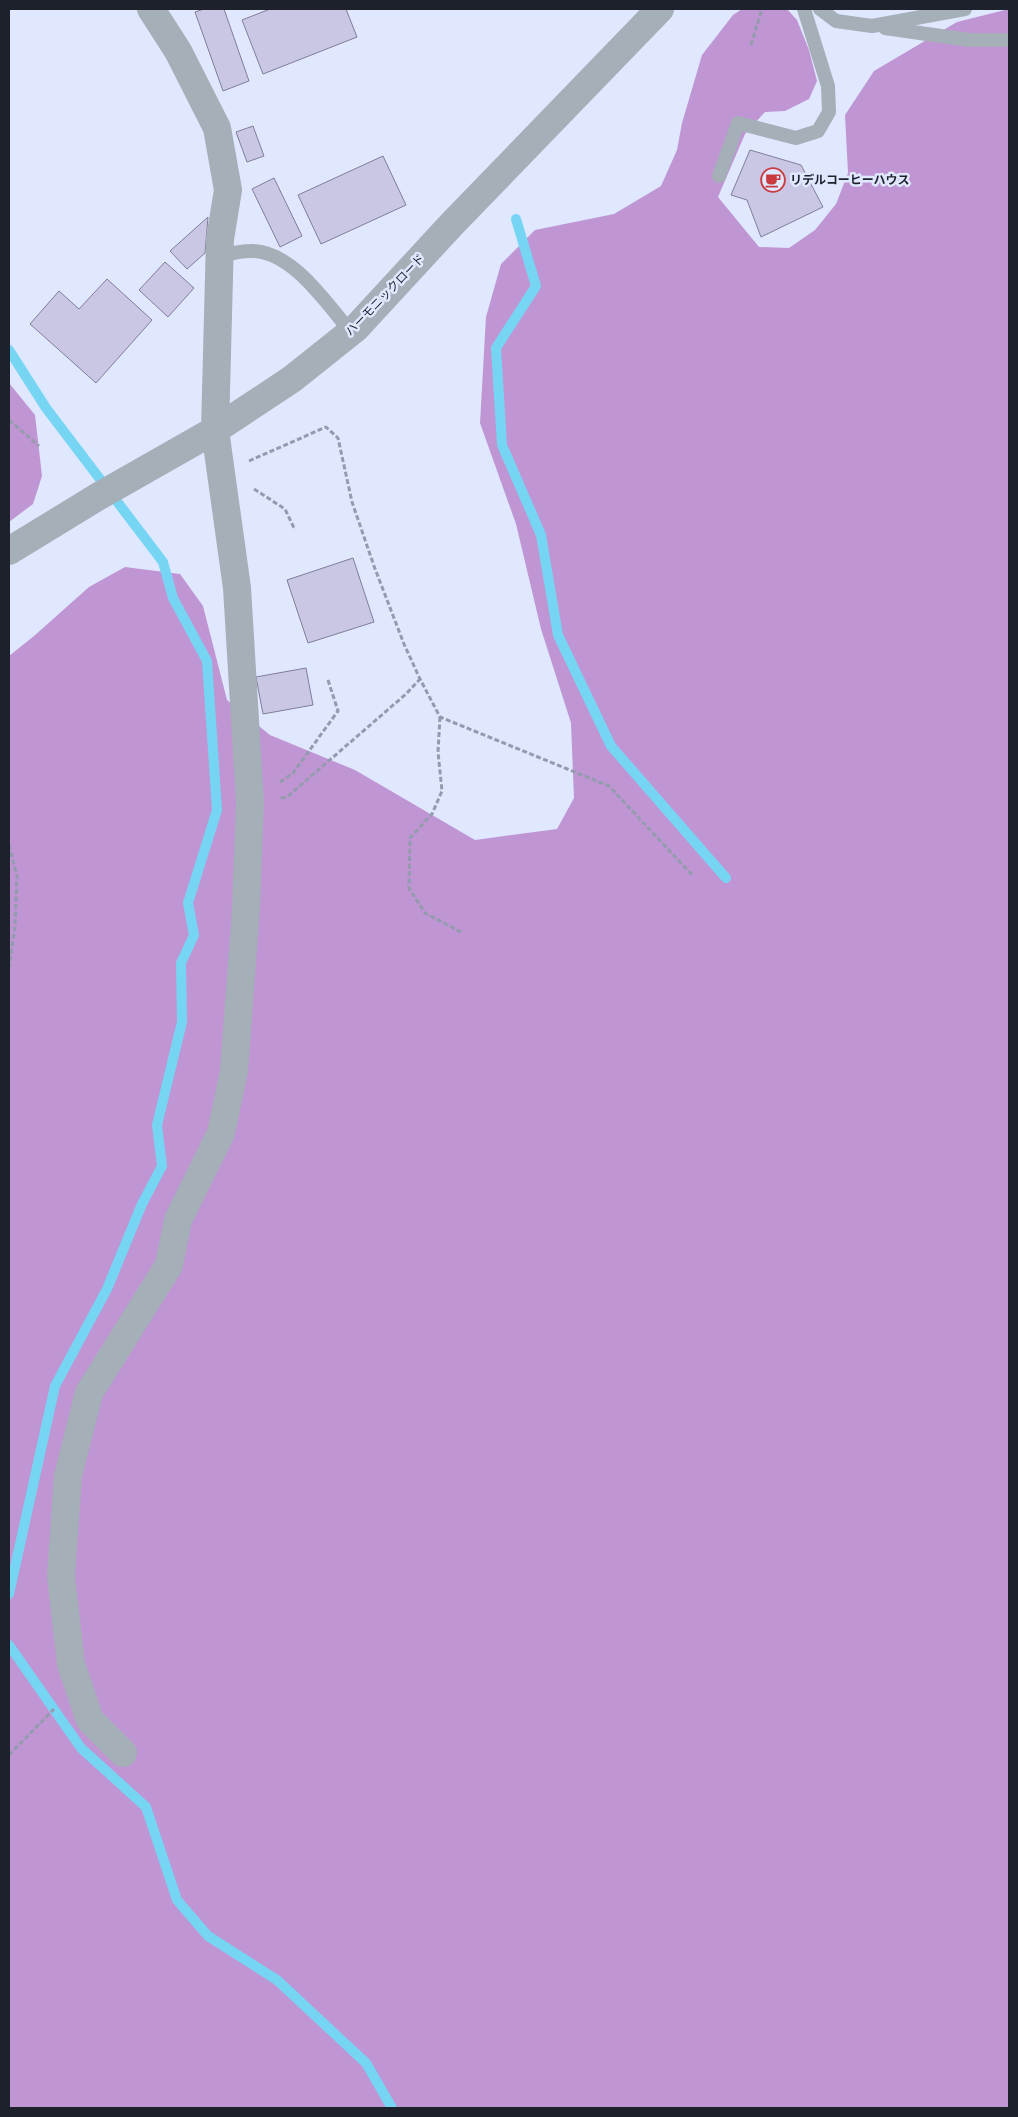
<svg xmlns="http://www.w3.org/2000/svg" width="1018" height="2117" font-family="'Titillium Web','Noto Sans JP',sans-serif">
  <rect width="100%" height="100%" fill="#dfe8ff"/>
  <g fill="#bf95d4">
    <polygon points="742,9 787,9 797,20 809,50 817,81 809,99 785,111 765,112 745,134 718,197 759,247 789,248 815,230 836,204 848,173 845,115 874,71 957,22 1009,9 1009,2108 9,2108 9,656 34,636 89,587 125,567 180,574 203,606 227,700 270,735 355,770 475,840 557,829 574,798 571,723 541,629 516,524 480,423 486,317 501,264 535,230 614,214 661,186 677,150 682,123 702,55 733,15"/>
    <polygon points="9,383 35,415 42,476 33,504 9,522"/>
  </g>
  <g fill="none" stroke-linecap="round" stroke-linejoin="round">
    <g stroke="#77d5f4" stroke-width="10">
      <polyline points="516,219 536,286 496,348 502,445 541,535 558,635 611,746 726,878"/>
      <polyline points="9,350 46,408 163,562 173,598 207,661 217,810 188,903 194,935 181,963 182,1022 157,1125 162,1166 142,1204 107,1289 55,1386 9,1594"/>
      <polyline points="9,1645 81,1748 146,1807 177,1900 208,1936 277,1980 366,2063 392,2108"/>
    </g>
  </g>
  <g fill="#cac7e4" stroke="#817d98">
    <polygon points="204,9 224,9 249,81 223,91 195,12"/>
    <polygon points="270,9 346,9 357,37 263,74 242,20"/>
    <polygon points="253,126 264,156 247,162 236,132"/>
    <polygon points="750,150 801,165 823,207 761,237 747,200 731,195"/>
    <polygon points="383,156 406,205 321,244 298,195"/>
    <polygon points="274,178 302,236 280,247 252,189"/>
    <polygon points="208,217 205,253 187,269 170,251"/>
    <polygon points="165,262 194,288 168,317 139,290"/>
    <polygon points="107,279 152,320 96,383 30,324 59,291 79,309"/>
    <polygon points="353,558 374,622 308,643 287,580"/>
    <polygon points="306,668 313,705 263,714 256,677"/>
  </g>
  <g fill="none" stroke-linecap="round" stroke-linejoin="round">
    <g stroke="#949bad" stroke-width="3" stroke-dasharray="5 2.5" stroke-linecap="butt">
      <polyline points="751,45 762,9"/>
      <polyline points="9,420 39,446"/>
      <polyline points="249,461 326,427 338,438 352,502 374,566 404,644 420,679 440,717 609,786 693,876"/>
      <polyline points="254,489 285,509 295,530"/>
      <polyline points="440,717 438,752 442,791 432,814 410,838 409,888 425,913 461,932"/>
      <polyline points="280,782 293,773 338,711 328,680"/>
      <polyline points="281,798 287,797 406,694 420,679"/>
      <polyline points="9,845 17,876 15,926 9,968"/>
      <polyline points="9,1755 54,1709"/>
    </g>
    <g stroke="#a4afb8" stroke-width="14">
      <polyline points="820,9 836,21 872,26 965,9"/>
      <polyline points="885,28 969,40 1009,40"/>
      <polyline points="719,176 738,123 796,138 818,131 829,112 828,86 804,9"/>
      <path d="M219 256C229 254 240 251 250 251 292 250 326 303 351 332"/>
    </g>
    <polyline stroke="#a4afb8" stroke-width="28" points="123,1753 90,1720 71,1664 61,1576 68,1476 89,1393 169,1265 178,1220 221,1133 234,1071 246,908 250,802 237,588 215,430 220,239 228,190 217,128 178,51 151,9"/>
    <polyline stroke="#a4afb8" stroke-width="28" points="9,551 99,496 215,430 292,379 356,328 451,225 660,9"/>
  </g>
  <defs>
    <g id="cafe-ring" transform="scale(1.25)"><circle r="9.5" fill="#dfe8ff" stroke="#ca3b40" stroke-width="1.5"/><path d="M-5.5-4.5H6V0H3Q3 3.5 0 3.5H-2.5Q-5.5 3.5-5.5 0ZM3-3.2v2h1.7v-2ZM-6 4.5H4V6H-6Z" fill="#ca3b40"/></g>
  </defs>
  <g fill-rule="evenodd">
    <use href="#cafe-ring" x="773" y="180"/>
  </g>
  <g text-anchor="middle" stroke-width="5" stroke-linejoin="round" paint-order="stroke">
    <g font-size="12" font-weight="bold" fill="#1d212b" stroke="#dfe8ff" text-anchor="start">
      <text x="790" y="184">リデルコーヒーハウス</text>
    </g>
    <g font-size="12" fill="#1d212b" stroke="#dfe8ff">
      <text transform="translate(385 295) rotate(-46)" y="4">ハーモニックロード</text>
    </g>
  </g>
  <rect width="1018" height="2117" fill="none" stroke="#1d212b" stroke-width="20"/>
</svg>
